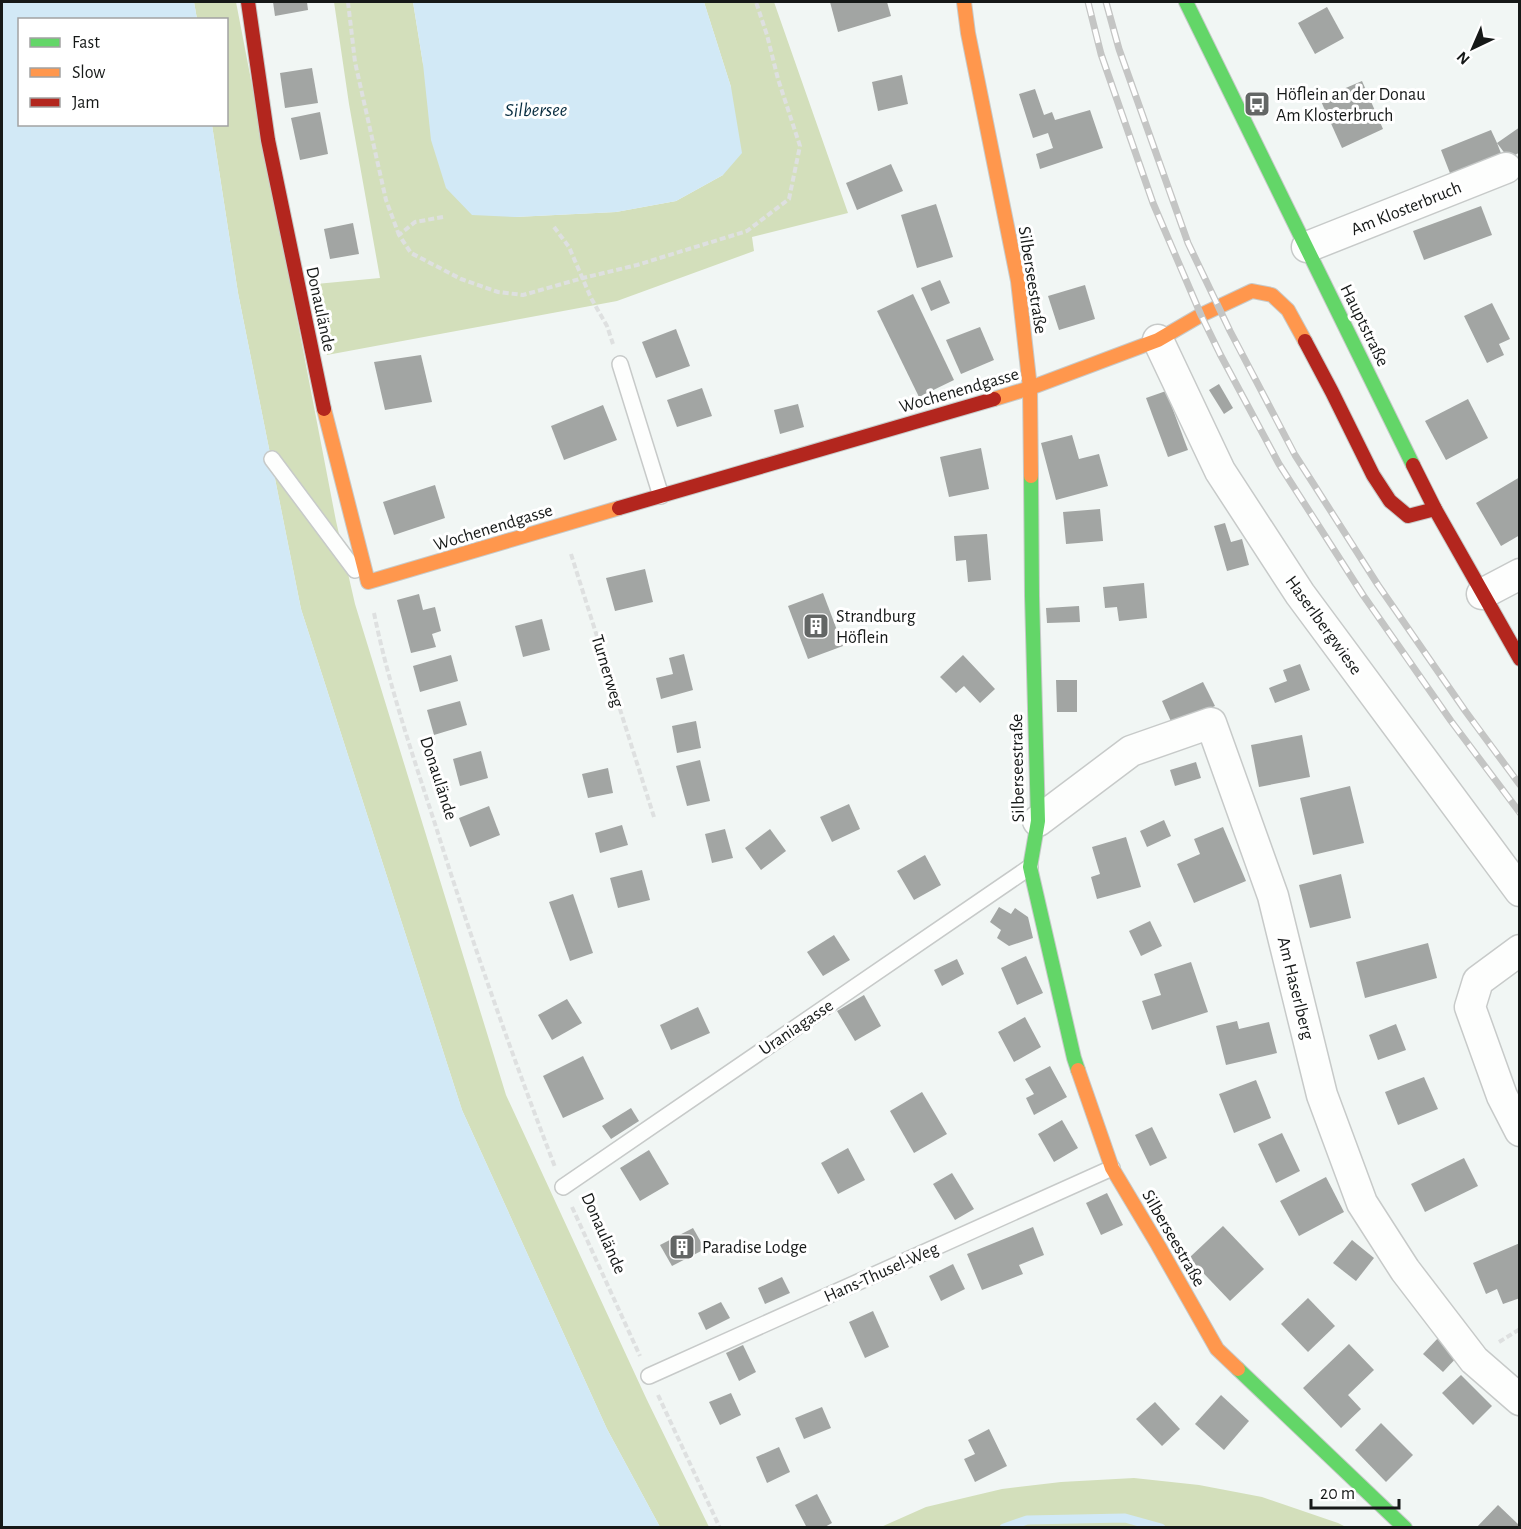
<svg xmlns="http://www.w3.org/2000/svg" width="1521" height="1529" font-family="'Alegreya Sans',sans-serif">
  <rect width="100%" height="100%" fill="#f1f6f4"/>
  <g fill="#d3dfbb">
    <polygon points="194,2 236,2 336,521 355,604 506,1095 647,1400 709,1527 660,1527 607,1429 462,1110 301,609 238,293 212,125 226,124 226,20 197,19"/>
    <polygon points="334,2 413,2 423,64 515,217 616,212 676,201 723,175 731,87 704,2 774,2 848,213 752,237 754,251 617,301 327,355 316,284 380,278 349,104"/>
    <polygon points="1134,1478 1199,1485 1262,1497 1338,1523 1346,1527 881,1527 926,1507 1002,1489 1061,1482"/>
  </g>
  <g fill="#d2e9f6">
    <polygon points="2,2 194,2 197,19 20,20 20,124 212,125 238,293 301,609 462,1110 607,1429 660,1527 2,1528"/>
    <polygon points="413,2 704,2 731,87 742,153 723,175 676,201 616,212 515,217 472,215 446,188 431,140 423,64"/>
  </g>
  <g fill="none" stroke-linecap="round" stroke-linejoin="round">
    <polyline stroke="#d2e9f6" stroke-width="9" points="1004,1528 1027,1520 1125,1518 1161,1528"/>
  </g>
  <g fill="#a2a5a3">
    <polygon points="273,2 307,2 308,10 275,16"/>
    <polygon points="830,2 887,2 891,16 838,32"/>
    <polygon points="1327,7 1344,38 1315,54 1298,23"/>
    <polygon points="312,68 318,103 285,108 280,73"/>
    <polygon points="902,75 908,104 878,111 872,82"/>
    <polygon points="1362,81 1383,129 1342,148 1320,99"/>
    <polygon points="1035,89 1044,115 1052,112 1055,120 1090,110 1103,148 1040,169 1036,154 1053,148 1048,133 1033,138 1019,94"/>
    <polygon points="320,112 328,154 300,160 291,118"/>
    <polygon points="1520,127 1520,152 1509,159 1497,143 1504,161 1453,181 1441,150 1491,130 1497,143"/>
    <polygon points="891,164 903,191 857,210 846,183"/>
    <polygon points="936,204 953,257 917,268 901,215"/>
    <polygon points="1481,206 1492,235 1424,260 1413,231"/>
    <polygon points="353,223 359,254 330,259 324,229"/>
    <polygon points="940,280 950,303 931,311 921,288"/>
    <polygon points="1085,285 1095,319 1059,330 1048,296"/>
    <polygon points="913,294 954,380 919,397 877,311"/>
    <polygon points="1492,303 1510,339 1499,344 1504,355 1487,363 1464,316"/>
    <polygon points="980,327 994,360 961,374 946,340"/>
    <polygon points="676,329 690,366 656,378 642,342"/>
    <polygon points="421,355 432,402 385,410 374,362"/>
    <polygon points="1219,384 1233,408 1224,414 1209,390"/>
    <polygon points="702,388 712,416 677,427 667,400"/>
    <polygon points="1166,391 1188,450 1168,457 1146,398"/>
    <polygon points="1468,399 1488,438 1446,460 1425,421"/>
    <polygon points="798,404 804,427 780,434 774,410"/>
    <polygon points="603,405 617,440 564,460 551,426"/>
    <polygon points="1072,435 1079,459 1099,454 1108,486 1056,500 1041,443"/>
    <polygon points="981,448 989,489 949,497 940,457"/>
    <polygon points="1520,477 1520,535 1501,546 1476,503"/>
    <polygon points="435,485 445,518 394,535 383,502"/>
    <polygon points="1100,509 1103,541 1066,544 1063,512"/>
    <polygon points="1225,523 1231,542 1242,539 1249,565 1227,571 1214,526"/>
    <polygon points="987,534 991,580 968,582 966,560 956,561 954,536"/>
    <polygon points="645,569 653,602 615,611 606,578"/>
    <polygon points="1144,583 1147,618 1119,621 1117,607 1105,608 1103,587"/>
    <polygon points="823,593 843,646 808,659 788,606"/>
    <polygon points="419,594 423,610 435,607 441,631 432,634 436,647 411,653 397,600"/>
    <polygon points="1079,606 1080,622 1047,623 1046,608"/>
    <polygon points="542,619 550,650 523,657 515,626"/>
    <polygon points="684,654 693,690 661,699 656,678 673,674 669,658"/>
    <polygon points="451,655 458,681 420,692 413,666"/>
    <polygon points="963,655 995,689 980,703 964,686 956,693 940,677"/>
    <polygon points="1300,664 1310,690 1275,703 1269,688 1287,681 1283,670"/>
    <polygon points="1056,680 1077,680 1077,712 1057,712"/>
    <polygon points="1203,682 1215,706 1173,726 1162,701"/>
    <polygon points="460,701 467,725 434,735 427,710"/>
    <polygon points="696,721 701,748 677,753 672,726"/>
    <polygon points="1302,735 1310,777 1259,787 1251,745"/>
    <polygon points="481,751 488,778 460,786 453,759"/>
    <polygon points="700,760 710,801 687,806 676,766"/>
    <polygon points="1196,762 1201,778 1175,786 1170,770"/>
    <polygon points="608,768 613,793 588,798 582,774"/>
    <polygon points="1350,786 1364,843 1313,855 1300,798"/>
    <polygon points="849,804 860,829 832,842 820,817"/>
    <polygon points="489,806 500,835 470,847 459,818"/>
    <polygon points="1164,820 1171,836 1147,847 1140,831"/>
    <polygon points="622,825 628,845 600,853 595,833"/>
    <polygon points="1223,827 1246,881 1194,903 1177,864 1200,854 1194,839"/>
    <polygon points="725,829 733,858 712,863 705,834"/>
    <polygon points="770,829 786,851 761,870 745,848"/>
    <polygon points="1126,837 1141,887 1097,899 1091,877 1100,874 1092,847"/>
    <polygon points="925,855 941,885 914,900 897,871"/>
    <polygon points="642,870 650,900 618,908 610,878"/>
    <polygon points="1341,874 1351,918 1310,928 1299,885"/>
    <polygon points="573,894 593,953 570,961 549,902"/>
    <polygon points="999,907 1011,914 1015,908 1028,917 1033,938 1009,946 997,938 1001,930 990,922"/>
    <polygon points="1150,921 1162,946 1141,956 1129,931"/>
    <polygon points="834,935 850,960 823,976 807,952"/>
    <polygon points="1428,943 1437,978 1365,998 1356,962"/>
    <polygon points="1026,956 1043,993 1017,1005 1001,968"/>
    <polygon points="957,959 964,974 942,986 934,970"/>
    <polygon points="1191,962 1208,1012 1152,1030 1142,1001 1161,995 1154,974"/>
    <polygon points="864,995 881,1026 855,1041 837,1011"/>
    <polygon points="567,999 582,1023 552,1040 538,1015"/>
    <polygon points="698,1007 710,1033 671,1050 660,1025"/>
    <polygon points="1025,1017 1041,1047 1014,1062 998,1032"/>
    <polygon points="1237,1021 1239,1029 1269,1022 1277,1053 1226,1065 1216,1026"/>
    <polygon points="1396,1024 1406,1050 1378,1060 1369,1035"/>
    <polygon points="583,1056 604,1099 563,1118 543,1076"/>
    <polygon points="1050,1066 1067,1097 1034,1115 1026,1098 1034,1094 1025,1079"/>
    <polygon points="1424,1077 1438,1109 1398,1125 1385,1092"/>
    <polygon points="1256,1080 1271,1118 1234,1133 1219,1094"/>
    <polygon points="922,1092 947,1134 914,1153 890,1111"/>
    <polygon points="631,1108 639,1121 611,1139 602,1126"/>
    <polygon points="1062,1120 1078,1148 1054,1162 1038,1134"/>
    <polygon points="1152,1127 1167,1158 1150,1166 1135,1135"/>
    <polygon points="1282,1133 1300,1171 1276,1183 1258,1144"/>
    <polygon points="848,1148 865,1180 838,1194 821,1163"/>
    <polygon points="649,1150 669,1184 640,1201 620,1168"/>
    <polygon points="1464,1158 1478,1186 1425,1212 1411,1184"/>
    <polygon points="952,1173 974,1209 955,1220 933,1184"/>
    <polygon points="1326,1177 1344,1212 1299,1236 1280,1201"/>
    <polygon points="1107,1193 1123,1225 1101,1235 1086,1203"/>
    <polygon points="1223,1226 1264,1269 1230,1301 1189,1258"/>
    <polygon points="1033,1227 1044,1255 1019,1265 1023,1274 982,1290 967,1254"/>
    <polygon points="693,1228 705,1249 672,1266 660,1245"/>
    <polygon points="1352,1240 1374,1258 1356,1281 1333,1263"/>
    <polygon points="1520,1243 1520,1298 1503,1304 1497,1289 1486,1294 1473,1263"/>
    <polygon points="953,1264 965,1289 941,1301 929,1276"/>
    <polygon points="782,1277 790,1293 765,1304 758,1288"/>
    <polygon points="1308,1298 1335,1326 1308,1352 1281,1324"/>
    <polygon points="721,1302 730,1318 706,1330 698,1313"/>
    <polygon points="873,1311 889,1347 865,1358 849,1322"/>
    <polygon points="1439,1337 1459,1355 1443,1372 1423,1354"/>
    <polygon points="1349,1344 1374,1370 1348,1395 1361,1409 1341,1428 1303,1388"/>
    <polygon points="743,1345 756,1372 739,1381 726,1353"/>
    <polygon points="1461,1375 1492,1406 1473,1425 1442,1393"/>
    <polygon points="731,1393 741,1415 720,1425 709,1402"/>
    <polygon points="1221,1395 1249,1421 1224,1450 1195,1424"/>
    <polygon points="1155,1402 1180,1429 1162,1446 1136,1419"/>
    <polygon points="822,1407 831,1428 804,1439 795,1418"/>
    <polygon points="1381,1423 1413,1455 1386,1482 1355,1450"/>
    <polygon points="989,1429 1007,1466 975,1482 964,1459 975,1454 968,1440"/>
    <polygon points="779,1447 790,1472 767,1483 756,1457"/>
    <polygon points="817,1494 832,1523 823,1528 807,1528 795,1505"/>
    <polygon points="1498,1505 1519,1525 1517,1528 1476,1528"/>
  </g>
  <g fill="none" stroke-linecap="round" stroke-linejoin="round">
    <g stroke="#c7cac9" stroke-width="18">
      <g id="lane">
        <polyline points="620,364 661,496"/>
        <polyline points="272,459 355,570"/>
        <polyline points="563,1187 1030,867"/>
        <polyline points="649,1376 1112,1168"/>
      </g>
    </g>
    <g stroke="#c7cac9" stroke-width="33">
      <g id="street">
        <polyline points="1307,247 1506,168"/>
        <polyline points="1158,340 1220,471 1300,594 1520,891"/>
        <polyline points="1482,594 1520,574"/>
        <polyline points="1038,821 1131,751 1211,723 1273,896 1322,1095 1362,1203 1405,1270 1474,1360 1520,1400"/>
        <polyline points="1520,950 1478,981 1470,1007 1502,1096 1520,1131"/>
      </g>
    </g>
    <g stroke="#c7cac9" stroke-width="16">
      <g id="fast">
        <polyline points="1186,2 1413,465"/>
        <polyline points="1031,476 1032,596 1038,821 1030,867 1074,1058 1078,1070"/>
        <polyline points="1238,1369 1405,1528"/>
      </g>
    </g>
    <g stroke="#c7cac9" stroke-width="16">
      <g id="slow">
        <polyline points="964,2 968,33 1018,281 1030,388 1031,476"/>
        <polyline points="994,399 1030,388 1158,340 1201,315 1252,291 1272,295 1288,310 1305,341"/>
        <polyline points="324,409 368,582 619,508"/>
        <polyline points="1078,1070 1112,1168 1158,1245 1217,1349 1238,1369"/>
      </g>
    </g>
    <g stroke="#c7cac9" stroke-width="16">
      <g id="jam">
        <polyline points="248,2 268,140 324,409"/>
        <polyline points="1305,341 1332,392 1373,475 1390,501 1408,516 1435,509"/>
        <polyline points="1413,465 1435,509 1520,659"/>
        <polyline points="619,508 994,399"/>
      </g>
    </g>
    <g stroke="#dee0e0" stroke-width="4" stroke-dasharray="6 3" stroke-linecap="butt">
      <polyline points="348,2 355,62 386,200 399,235"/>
      <polyline points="443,217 415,222 399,235 411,253 461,279 498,292 523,295 583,278 637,265 747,231 789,199 800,146 778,79 767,35 756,2"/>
      <polyline points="554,227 569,247 591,298 607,326 613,344"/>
      <polyline points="571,554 654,817"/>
      <path d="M374 613C389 686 413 756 436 827 472 942 512 1055 555 1167"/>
      <polyline points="572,1207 640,1356"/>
      <polyline points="1499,1342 1520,1329"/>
      <polyline points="658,1395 720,1528"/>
    </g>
    <use href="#lane" stroke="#fdfefd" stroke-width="15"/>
    <use href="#street" stroke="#fdfefd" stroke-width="30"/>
    <use href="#fast" stroke="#63d668" stroke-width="14"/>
    <use href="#slow" stroke="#ff974d" stroke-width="14"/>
    <use href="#jam" stroke="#b3261e" stroke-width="14"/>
    <g stroke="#c4c5c4" stroke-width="7">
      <g id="rail">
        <polyline points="1088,2 1101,54 1153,203 1201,315 1220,354 1279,464 1363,595 1451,721 1520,813"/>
        <polyline points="1106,2 1119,49 1188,243 1230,331 1295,455 1378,585 1466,712 1520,785"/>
      </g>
    </g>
    <use href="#rail" stroke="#fff" stroke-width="4.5" stroke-dasharray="14" stroke-linecap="butt"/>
  </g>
  <defs>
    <g id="bus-square" transform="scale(1.35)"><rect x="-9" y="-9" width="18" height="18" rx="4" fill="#636665" stroke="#fff"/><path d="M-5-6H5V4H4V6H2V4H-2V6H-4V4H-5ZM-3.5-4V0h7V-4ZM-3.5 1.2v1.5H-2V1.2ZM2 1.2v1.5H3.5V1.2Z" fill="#fff"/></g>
    <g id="building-square" transform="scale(1.35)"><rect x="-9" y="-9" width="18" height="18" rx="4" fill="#636665" stroke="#fff"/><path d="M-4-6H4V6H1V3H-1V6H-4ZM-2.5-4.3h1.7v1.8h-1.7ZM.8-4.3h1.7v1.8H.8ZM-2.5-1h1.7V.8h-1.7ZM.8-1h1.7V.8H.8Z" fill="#fff"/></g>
  </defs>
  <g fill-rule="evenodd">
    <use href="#bus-square" x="1257" y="104"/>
    <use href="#building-square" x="816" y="626"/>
    <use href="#building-square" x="682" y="1247"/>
  </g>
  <g text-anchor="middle" stroke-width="6" stroke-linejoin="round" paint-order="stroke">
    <g font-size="18" fill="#161918" stroke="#fff" text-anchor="start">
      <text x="1276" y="100">Höflein an der Donau<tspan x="1276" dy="21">Am Klosterbruch</tspan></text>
      <text x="836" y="622">Strandburg<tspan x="836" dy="21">Höflein</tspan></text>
      <text x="702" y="1253">Paradise Lodge</text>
    </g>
    <g font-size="18" fill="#161918" stroke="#fff">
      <text transform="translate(1406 208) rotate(-22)" y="6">Am Klosterbruch</text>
      <text transform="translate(1033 280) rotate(81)" y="6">Silberseestraße</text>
      <text transform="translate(321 309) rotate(78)" y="6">Donaulände</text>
      <text transform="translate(1365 325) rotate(64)" y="6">Hauptstraße</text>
      <text transform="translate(959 390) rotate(-16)" y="6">Wochenendgasse</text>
      <text transform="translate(493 527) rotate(-17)" y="6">Wochenendgasse</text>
      <text transform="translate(1324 625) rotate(54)" y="6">Haserlbergwiese</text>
      <text transform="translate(608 671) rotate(73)" y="6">Turnerweg</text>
      <text transform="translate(1017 768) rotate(-91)" y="6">Silberseestraße</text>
      <text transform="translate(439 778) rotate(72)" y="6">Donaulände</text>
      <text transform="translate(1296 988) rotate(76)" y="6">Am Haserlberg</text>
      <text transform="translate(796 1027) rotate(-34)" y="6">Uraniagasse</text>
      <text transform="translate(604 1233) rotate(66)" y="6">Donaulände</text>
      <text transform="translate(1174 1238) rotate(60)" y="6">Silberseestraße</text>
      <text transform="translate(881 1272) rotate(-24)" y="6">Hans-Thusel-Weg</text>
    </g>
    <g font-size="20" font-style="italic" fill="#082d40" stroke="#fff">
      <text x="536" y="116">Silbersee</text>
    </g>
  </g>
  <rect width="1521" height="1529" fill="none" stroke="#161918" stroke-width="6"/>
  <rect x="18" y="18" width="210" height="108" fill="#ffffff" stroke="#a2a3a3" stroke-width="1.5"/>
  <rect x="30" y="38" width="30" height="9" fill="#63d668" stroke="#a2a3a3" stroke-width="1.5"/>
  <text x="72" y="48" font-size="18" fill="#161918">Fast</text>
  <rect x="30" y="68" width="30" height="9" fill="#ff974d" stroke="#a2a3a3" stroke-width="1.5"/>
  <text x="72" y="78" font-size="18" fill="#161918">Slow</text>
  <rect x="30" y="98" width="30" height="9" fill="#b3261e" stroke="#a2a3a3" stroke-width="1.5"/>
  <text x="72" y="108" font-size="18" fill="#161918">Jam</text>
  <g transform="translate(1473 48) rotate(224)" stroke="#ffffff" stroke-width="4.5" paint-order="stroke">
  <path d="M0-4.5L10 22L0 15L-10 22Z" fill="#161918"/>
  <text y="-9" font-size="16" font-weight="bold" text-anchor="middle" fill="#161918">N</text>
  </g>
  <path d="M1311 1499v9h88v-9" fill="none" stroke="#161918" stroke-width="3"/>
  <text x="1320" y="1499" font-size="18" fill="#161918" stroke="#ffffff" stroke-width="4.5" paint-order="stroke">20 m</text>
</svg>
